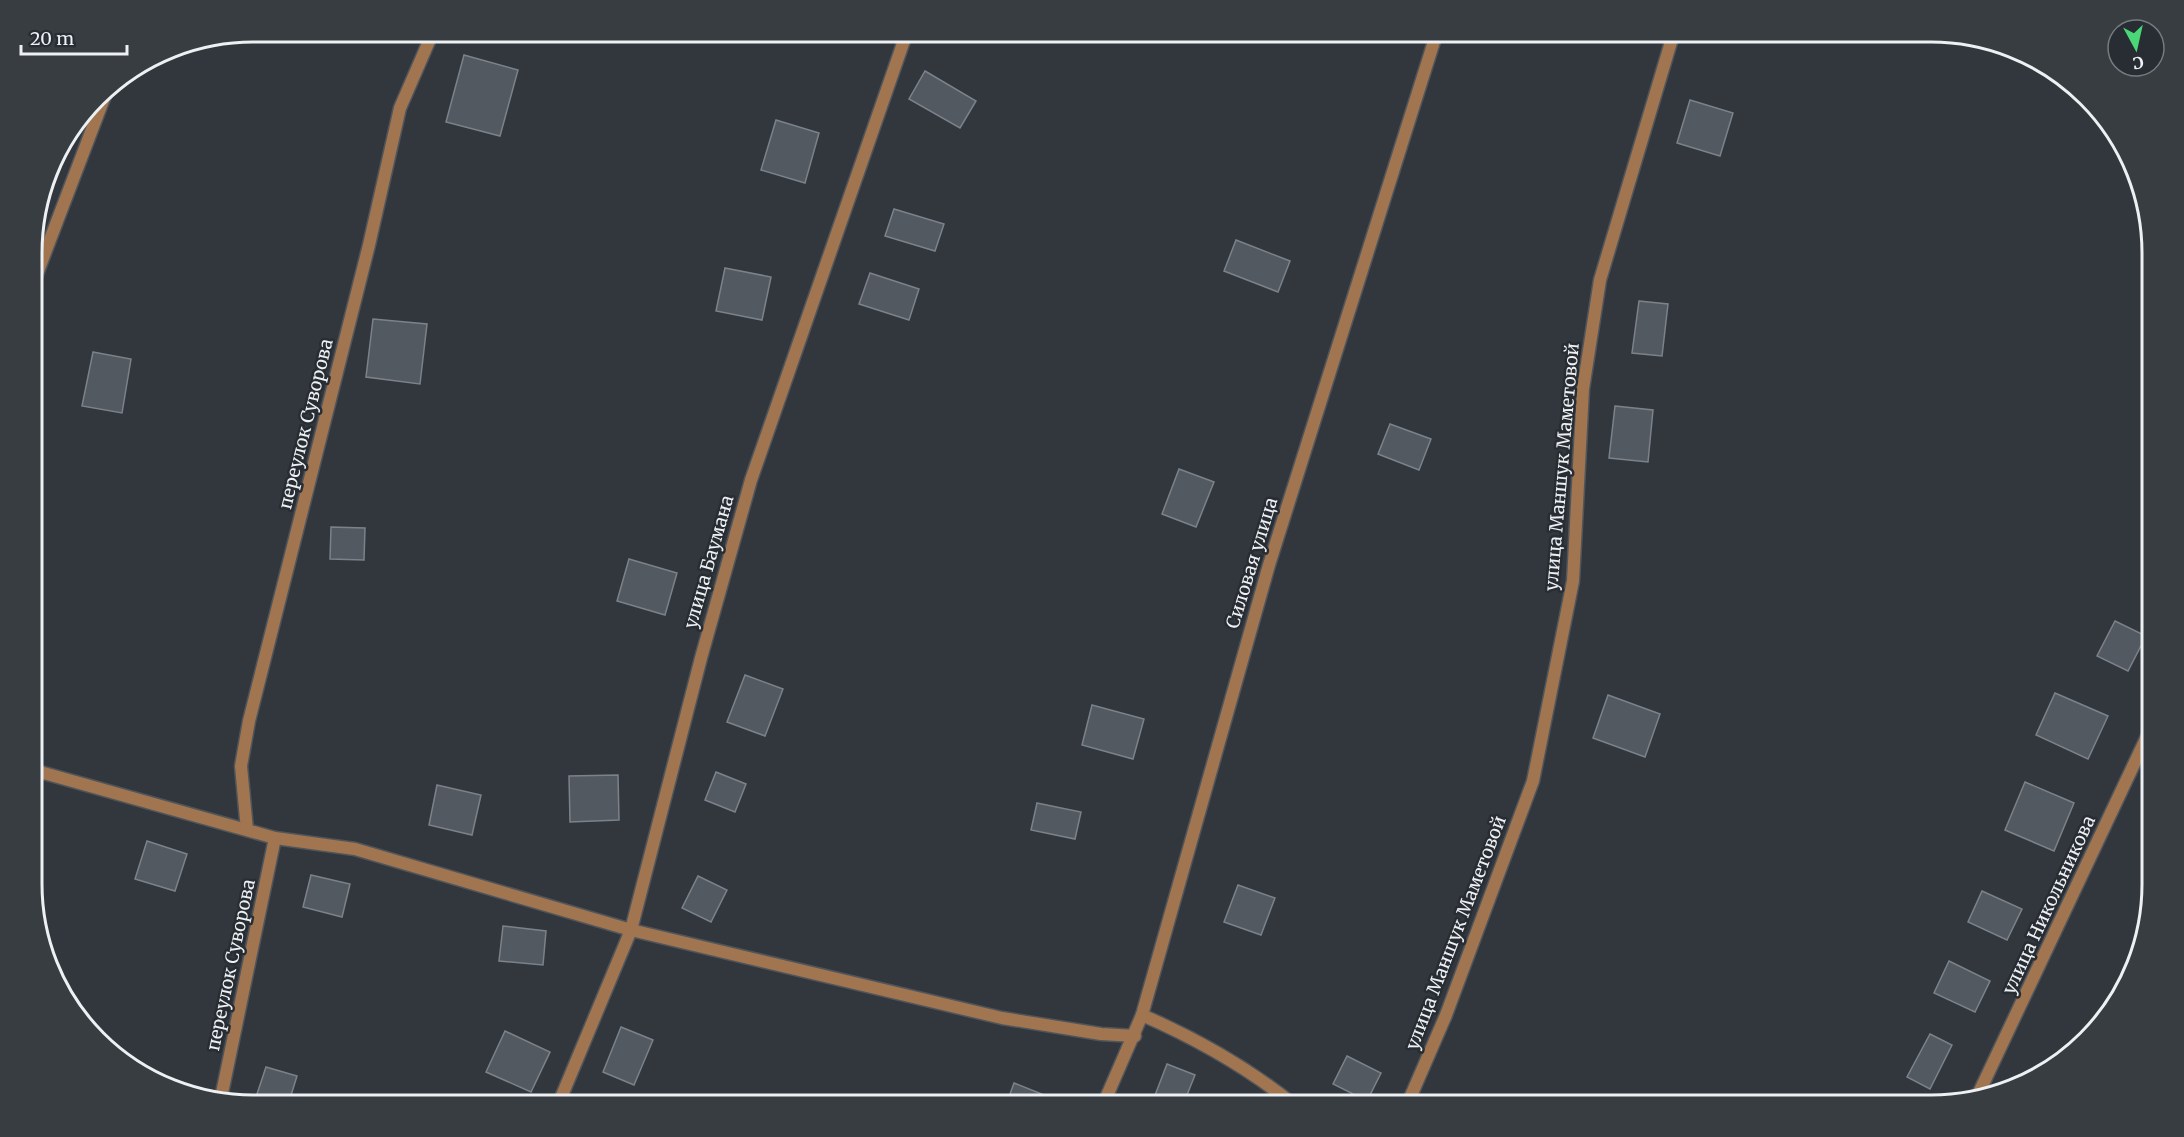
<svg xmlns="http://www.w3.org/2000/svg" width="2184" height="1137" font-family="Merriweather,serif">
  <rect width="100%" height="100%" fill="#32373e"/>
  <g fill="#535960" stroke="#7c8289" stroke-width="1.5">
    <polygon points="464,55 518,70 500,136 446,122"/>
    <polygon points="925,71 976,101 960,128 909,99"/>
    <polygon points="1690,100 1733,113 1720,156 1677,143"/>
    <polygon points="776,120 819,133 805,183 761,170"/>
    <polygon points="894,209 944,224 935,251 885,236"/>
    <polygon points="1236,240 1290,261 1278,292 1224,271"/>
    <polygon points="725,268 771,277 762,320 716,311"/>
    <polygon points="870,273 919,289 909,320 859,304"/>
    <polygon points="1639,301 1668,304 1662,356 1632,353"/>
    <polygon points="373,319 427,324 420,384 366,377"/>
    <polygon points="93,352 131,359 122,413 82,406"/>
    <polygon points="1615,406 1653,410 1648,462 1609,458"/>
    <polygon points="1390,424 1431,439 1419,470 1378,454"/>
    <polygon points="1179,469 1214,482 1196,527 1162,514"/>
    <polygon points="331,527 365,528 364,560 330,559"/>
    <polygon points="629,559 677,573 665,615 617,601"/>
    <polygon points="2115,621 2146,636 2128,671 2097,656"/>
    <polygon points="745,675 783,689 765,736 727,722"/>
    <polygon points="2055,693 2108,716 2088,759 2036,735"/>
    <polygon points="1608,695 1660,714 1645,757 1593,738"/>
    <polygon points="1092,705 1144,719 1133,759 1082,745"/>
    <polygon points="716,772 746,784 735,812 705,800"/>
    <polygon points="618,775 619,820 570,822 569,776"/>
    <polygon points="2025,782 2074,803 2054,851 2005,830"/>
    <polygon points="437,785 481,795 472,835 429,825"/>
    <polygon points="1037,803 1081,812 1075,839 1031,830"/>
    <polygon points="147,841 187,854 175,891 135,879"/>
    <polygon points="311,875 350,884 342,917 303,907"/>
    <polygon points="698,876 727,890 711,922 682,908"/>
    <polygon points="1238,885 1275,898 1261,935 1224,922"/>
    <polygon points="1982,891 2022,909 2007,940 1968,922"/>
    <polygon points="503,926 546,931 543,965 499,961"/>
    <polygon points="1949,961 1990,981 1975,1012 1934,993"/>
    <polygon points="621,1027 653,1040 634,1085 603,1072"/>
    <polygon points="505,1031 550,1052 531,1092 486,1072"/>
    <polygon points="1930,1034 1952,1045 1930,1089 1907,1077"/>
    <polygon points="1347,1056 1381,1073 1367,1101 1333,1084"/>
    <polygon points="1167,1064 1195,1075 1183,1105 1152,1103"/>
    <polygon points="266,1067 297,1076 288,1105 273,1105 255,1100"/>
    <polygon points="1014,1083 1054,1099 1051,1105 1006,1105"/>
  </g>
  <g fill="none" stroke-linecap="round" stroke-linejoin="round">
    <g stroke="#50555b" stroke-width="15">
      <g id="minor">
        <polyline points="32,287 109,85"/>
        <polyline points="33,770 275,838 355,849 631,930 1002,1018 1101,1034 1135,1036"/>
        <polyline points="247,830 241,766 249,721 369,245 400,108 433,32"/>
        <path d="M1142 1015C1197 1039 1247 1067 1294 1105"/>
        <polyline points="221,1098 275,838"/>
        <polyline points="1976,1099 2152,726"/>
        <polyline points="558,1105 631,930 701,658 751,480 907,32"/>
        <polyline points="1103,1105 1142,1015 1269,565 1437,32"/>
        <polyline points="1407,1105 1446,1015 1533,781 1573,581 1583,389 1600,280 1674,32"/>
      </g>
    </g>
    <use href="#minor" stroke="#a0754f" stroke-width="12"/>
  </g>
  <g text-anchor="middle" stroke-width="5" stroke-linejoin="round" paint-order="stroke">
    <g font-size="18" fill="#edf1f4" stroke="#282d33">
      <text transform="translate(306 424) rotate(-76)" y="6">переулок Суворова</text>
      <text transform="translate(1562 467) rotate(-85)" y="6">улица Маншук Маметовой</text>
      <text transform="translate(709 562) rotate(-74)" y="6">улица Баумана</text>
      <text transform="translate(1252 563) rotate(-73)" y="6">Силовая улица</text>
      <text transform="translate(2049 905) rotate(-65)" y="6">улица Никольникова</text>
      <text transform="translate(1456 933) rotate(-69)" y="6">улица Маншук Маметовой</text>
      <text transform="translate(231 965) rotate(-78)" y="6">переулок Суворова</text>
    </g>
  </g>
  <path d="M0 0H2184V1137H0ZM253 42H1931A211 211 0 0 1 2142 253V884A211 211 0 0 1 1931 1095H253A211 211 0 0 1 42 884V253A211 211 0 0 1 253 42Z" fill="#383d42" fill-rule="evenodd"/>
  <path fill="none" stroke="#edf1f4" stroke-width="3" d="M253 42H1931A211 211 0 0 1 2142 253V884A211 211 0 0 1 1931 1095H253A211 211 0 0 1 42 884V253A211 211 0 0 1 253 42Z"/>
  <g transform="translate(2136 48) rotate(172)"><circle r="28" fill="#282d33" stroke="#777b80" stroke-width="1.5"/>
  <path d="M0-4.5L10 22L0 15L-10 22Z" fill="#4ad777"/>
  <text y="-9" font-size="16" font-weight="bold" text-anchor="middle" fill="#edf1f4">С</text>
  </g>
  <path d="M21 45v9h106v-9" fill="none" stroke="#edf1f4" stroke-width="3"/>
  <text x="30" y="45" font-size="18" fill="#edf1f4" stroke="#282d33" stroke-width="4.5" paint-order="stroke">20 m</text>
</svg>
